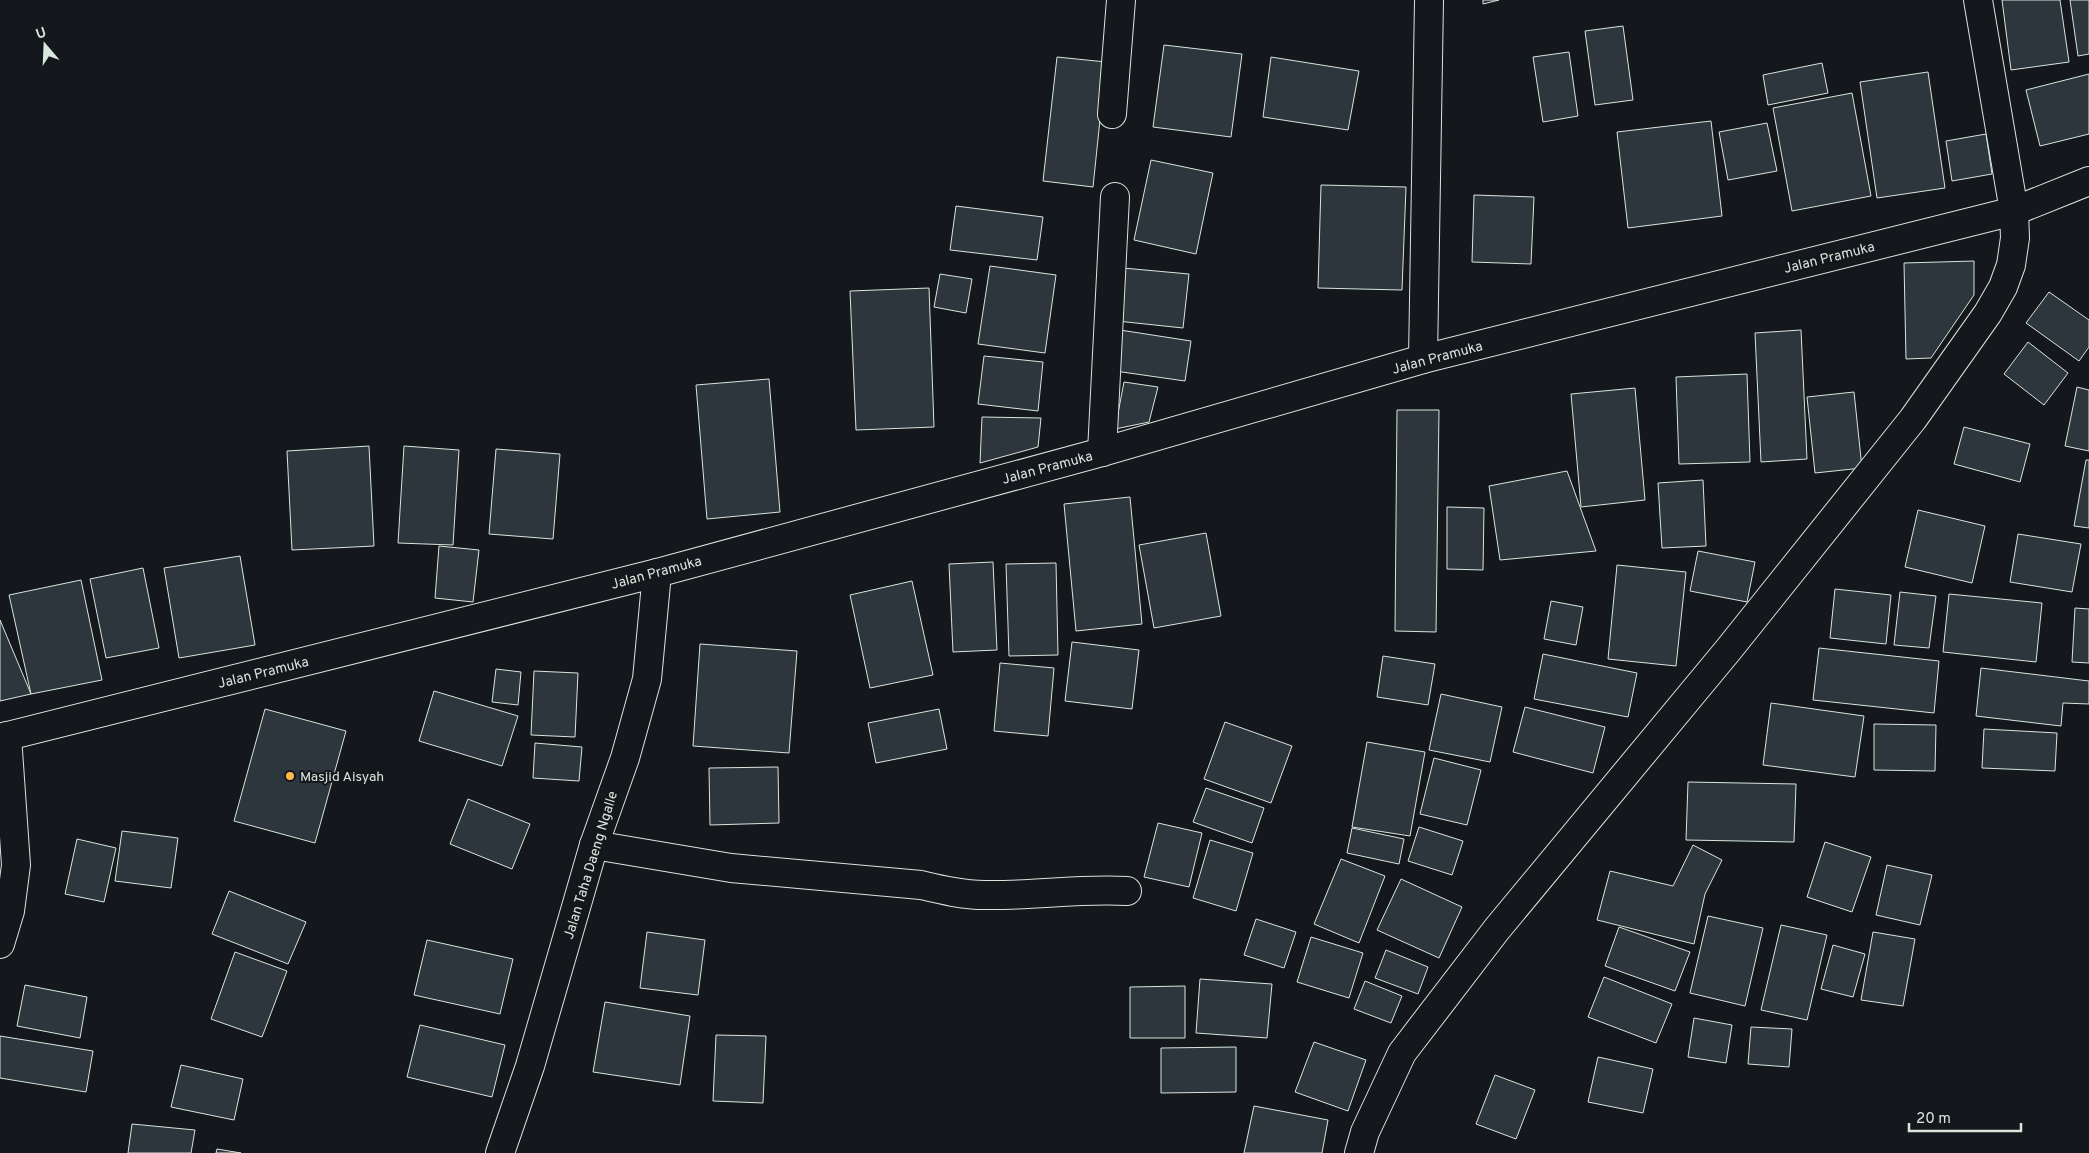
<svg xmlns="http://www.w3.org/2000/svg" width="2089" height="1153" font-family="Overpass,sans-serif">
  <rect width="100%" height="100%" fill="#14181c"/>
  <g fill="#2c363c" stroke="#d8e6dc">
    <polygon points="1483,0 1499,0 1483,4"/>
    <polygon points="2002,0 2060,0 2069,62 2011,70"/>
    <polygon points="2070,0 2089,0 2089,54 2078,56"/>
    <polygon points="1623,26 1633,100 1595,105 1585,31"/>
    <polygon points="1164,45 1242,54 1231,137 1153,127"/>
    <polygon points="1569,52 1578,116 1543,122 1533,57"/>
    <polygon points="1057,57 1106,62 1093,187 1043,181"/>
    <polygon points="1271,57 1359,71 1348,130 1263,117"/>
    <polygon points="1822,63 1828,93 1768,105 1763,75"/>
    <polygon points="1928,72 1945,188 1877,198 1860,82"/>
    <polygon points="2089,74 2089,134 2040,146 2026,90"/>
    <polygon points="1852,93 1871,196 1792,211 1773,108"/>
    <polygon points="1711,121 1722,216 1628,228 1617,132"/>
    <polygon points="1767,123 1777,171 1728,180 1719,132"/>
    <polygon points="1986,134 1992,174 1952,181 1946,141"/>
    <polygon points="1151,160 1213,173 1196,254 1134,240"/>
    <polygon points="1321,185 1406,187 1402,290 1318,288"/>
    <polygon points="1474,195 1534,197 1531,264 1472,262"/>
    <polygon points="956,206 1043,217 1037,260 950,250"/>
    <polygon points="1974,261 1974,295 1931,358 1906,359 1904,263"/>
    <polygon points="990,266 1056,275 1045,353 978,344"/>
    <polygon points="1123,268 1189,274 1183,328 1117,321"/>
    <polygon points="940,274 972,279 966,313 934,307"/>
    <polygon points="929,288 934,427 856,430 850,291"/>
    <polygon points="2049,292 2089,320 2089,347 2079,361 2026,323"/>
    <polygon points="1120,330 1191,341 1185,381 1115,371"/>
    <polygon points="1801,330 1807,459 1761,462 1755,333"/>
    <polygon points="2028,342 2068,373 2044,405 2004,374"/>
    <polygon points="984,356 1043,362 1038,411 978,404"/>
    <polygon points="1747,374 1750,462 1679,464 1676,377"/>
    <polygon points="769,379 780,512 707,519 696,385"/>
    <polygon points="1124,382 1158,387 1149,422 1115,429"/>
    <polygon points="2077,387 2089,390 2089,451 2065,446"/>
    <polygon points="1635,388 1645,500 1581,507 1571,394"/>
    <polygon points="1854,392 1862,468 1815,473 1807,397"/>
    <polygon points="1397,410 1439,410 1436,632 1395,631"/>
    <polygon points="982,417 1041,418 1038,447 980,463"/>
    <polygon points="1964,427 2030,444 2020,482 1954,464"/>
    <polygon points="369,446 374,546 292,550 287,451"/>
    <polygon points="404,446 459,450 453,545 398,543"/>
    <polygon points="496,449 560,454 553,539 489,534"/>
    <polygon points="2086,460 2089,460 2089,528 2074,526"/>
    <polygon points="1567,471 1596,551 1500,560 1489,486"/>
    <polygon points="1703,480 1706,546 1662,548 1658,483"/>
    <polygon points="1130,497 1142,624 1076,631 1064,504"/>
    <polygon points="1447,507 1484,508 1483,570 1447,569"/>
    <polygon points="1918,510 1985,526 1972,583 1905,567"/>
    <polygon points="1206,533 1221,616 1154,628 1139,545"/>
    <polygon points="2018,534 2081,544 2072,592 2010,582"/>
    <polygon points="439,546 479,550 473,602 435,598"/>
    <polygon points="1698,551 1755,562 1747,602 1690,591"/>
    <polygon points="240,556 255,645 179,658 164,568"/>
    <polygon points="993,562 997,650 953,652 949,564"/>
    <polygon points="1056,563 1058,655 1009,656 1006,564"/>
    <polygon points="1617,565 1686,572 1676,666 1608,659"/>
    <polygon points="143,568 159,648 106,658 90,579"/>
    <polygon points="81,580 102,680 31,694 9,595"/>
    <polygon points="912,581 933,675 870,688 850,595"/>
    <polygon points="1835,589 1891,595 1886,644 1830,638"/>
    <polygon points="1900,592 1936,596 1929,648 1894,645"/>
    <polygon points="1949,594 2042,603 2036,662 1943,652"/>
    <polygon points="1551,601 1583,607 1576,645 1544,639"/>
    <polygon points="2075,608 2089,609 2089,663 2072,662"/>
    <polygon points="0,620 31,694 0,701"/>
    <polygon points="1072,642 1139,650 1132,709 1065,701"/>
    <polygon points="700,644 797,651 789,753 693,746"/>
    <polygon points="1819,648 1939,661 1934,713 1813,700"/>
    <polygon points="1543,654 1637,673 1628,717 1534,699"/>
    <polygon points="1383,656 1435,664 1428,705 1377,697"/>
    <polygon points="1000,663 1054,668 1048,736 994,731"/>
    <polygon points="1981,668 2089,681 2089,704 2063,703 2061,726 1976,716"/>
    <polygon points="496,669 521,672 518,705 492,702"/>
    <polygon points="534,671 578,673 575,737 531,735"/>
    <polygon points="434,691 518,716 502,766 419,741"/>
    <polygon points="1441,694 1502,707 1490,762 1429,750"/>
    <polygon points="1771,703 1864,716 1855,777 1763,765"/>
    <polygon points="1525,707 1605,727 1593,773 1513,752"/>
    <polygon points="265,709 346,731 315,843 234,821"/>
    <polygon points="939,709 947,749 876,763 868,723"/>
    <polygon points="1225,722 1292,746 1271,803 1204,779"/>
    <polygon points="1874,724 1936,725 1935,771 1874,770"/>
    <polygon points="1984,729 2057,733 2055,771 1982,768"/>
    <polygon points="1367,742 1425,752 1410,836 1352,827"/>
    <polygon points="535,743 582,747 579,781 533,778"/>
    <polygon points="1434,758 1481,770 1467,825 1420,814"/>
    <polygon points="778,767 779,823 710,825 709,768"/>
    <polygon points="1688,782 1796,784 1794,842 1686,840"/>
    <polygon points="1206,788 1264,808 1252,843 1193,822"/>
    <polygon points="468,799 530,824 512,869 450,844"/>
    <polygon points="1158,823 1202,833 1189,887 1144,877"/>
    <polygon points="1419,827 1463,841 1452,875 1408,861"/>
    <polygon points="1352,828 1404,839 1399,864 1347,853"/>
    <polygon points="122,831 178,838 171,888 115,881"/>
    <polygon points="77,839 116,848 104,902 65,894"/>
    <polygon points="1210,840 1253,853 1236,911 1193,898"/>
    <polygon points="1825,842 1871,857 1852,912 1807,897"/>
    <polygon points="1693,845 1722,860 1705,894 1694,944 1597,920 1610,871 1673,886"/>
    <polygon points="1341,859 1385,876 1359,943 1314,924"/>
    <polygon points="1887,865 1932,875 1920,925 1876,915"/>
    <polygon points="1401,879 1462,907 1439,958 1377,930"/>
    <polygon points="229,891 306,922 288,964 212,934"/>
    <polygon points="1708,916 1763,928 1745,1006 1690,993"/>
    <polygon points="1256,919 1296,932 1284,968 1244,955"/>
    <polygon points="1781,925 1827,935 1807,1020 1761,1010"/>
    <polygon points="1619,927 1690,952 1675,991 1605,966"/>
    <polygon points="647,932 705,940 698,995 640,988"/>
    <polygon points="1873,932 1915,939 1903,1006 1861,1000"/>
    <polygon points="1311,937 1363,953 1349,998 1297,982"/>
    <polygon points="427,940 513,959 500,1014 414,995"/>
    <polygon points="1833,945 1865,954 1853,997 1821,989"/>
    <polygon points="1386,950 1428,967 1418,994 1375,978"/>
    <polygon points="235,952 287,971 262,1037 211,1019"/>
    <polygon points="1604,977 1672,1004 1656,1043 1588,1017"/>
    <polygon points="1200,979 1272,984 1267,1038 1196,1033"/>
    <polygon points="1365,981 1402,996 1391,1023 1354,1009"/>
    <polygon points="25,985 87,997 80,1038 17,1026"/>
    <polygon points="1185,986 1185,1038 1130,1038 1130,987"/>
    <polygon points="605,1002 690,1016 680,1085 593,1072"/>
    <polygon points="1694,1018 1732,1025 1726,1063 1688,1057"/>
    <polygon points="420,1025 505,1045 492,1097 407,1077"/>
    <polygon points="1751,1027 1792,1029 1789,1067 1748,1064"/>
    <polygon points="716,1035 766,1036 763,1103 713,1101"/>
    <polygon points="0,1036 93,1051 86,1092 0,1078"/>
    <polygon points="1314,1042 1366,1060 1348,1111 1295,1092"/>
    <polygon points="1236,1047 1236,1092 1161,1093 1161,1048"/>
    <polygon points="1598,1057 1653,1069 1643,1113 1588,1102"/>
    <polygon points="181,1065 243,1079 234,1120 171,1107"/>
    <polygon points="1495,1075 1535,1090 1516,1139 1476,1124"/>
    <polygon points="1254,1106 1328,1120 1322,1153 1244,1153"/>
    <polygon points="132,1124 195,1130 191,1153 128,1153"/>
    <polygon points="217,1149 241,1153 216,1153"/>
  </g>
  <g fill="none" stroke-linecap="round" stroke-linejoin="round">
    <g stroke="#d8e6dc" stroke-width="30">
      <g id="minor">
        <polyline points="1112,114 1121,0"/>
        <polyline points="1423,359 1429,0"/>
        <polyline points="1102,452 1115,197"/>
        <polyline points="0,738 657,573 1102,452 1423,359 2014,211 2089,181"/>
        <path d="M594 845 731 868 921 885C942 890 963 895 985 895 1033 896 1080 888 1127 891"/>
        <polyline points="0,944 10,911 16,865 7,736"/>
        <polyline points="500,1153 530,1066 594,845 625,758 647,679 657,573"/>
        <polyline points="1359,1153 1365,1132 1402,1053 1497,929 1729,649 1913,419 1988,313 2003,287 2011,265 2015,238 2014,211 1978,0"/>
      </g>
    </g>
    <use href="#minor" stroke="#14181c" stroke-width="28"/>
  </g>
  <circle fill="#ffb74d" stroke="#14181c" stroke-width="2" cx="290" cy="776" r="5"/>
  <g text-anchor="middle" stroke-width="4" stroke-linejoin="round" paint-order="stroke">
    <g font-size="14" fill="#d8e6dc" stroke="#14181c">
      <text transform="translate(1829 257) rotate(-14)" y="5">Jalan Pramuka</text>
      <text transform="translate(1437 357) rotate(-15)" y="5">Jalan Pramuka</text>
      <text transform="translate(1047 467) rotate(-15)" y="5">Jalan Pramuka</text>
      <text transform="translate(656 572) rotate(-15)" y="5">Jalan Pramuka</text>
      <text transform="translate(263 672) rotate(-14)" y="5">Jalan Pramuka</text>
      <text transform="translate(590 865) rotate(-73)" y="5">Jalan Taha Daeng Ngalle</text>
    </g>
    <g font-size="14" fill="#d8e6dc" stroke="#14181c" text-anchor="start">
      <text x="300" y="781">Masjid Aisyah</text>
    </g>
  </g>
  <g transform="translate(45 45) rotate(341)" stroke="#14181c" stroke-width="4" paint-order="stroke">
  <path d="M0-4L9 19L0 12L-9 19Z" fill="#d8e6dc"/>
  <text y="-8" font-size="14" font-weight="bold" text-anchor="middle" fill="#d8e6dc">U</text>
  </g>
  <path d="M1909 1123v8h112v-8" fill="none" stroke="#d8e6dc" stroke-width="2.5"/>
  <text x="1916" y="1123" font-size="15" fill="#d8e6dc" stroke="#14181c" stroke-width="4" paint-order="stroke">20 m</text>
</svg>
